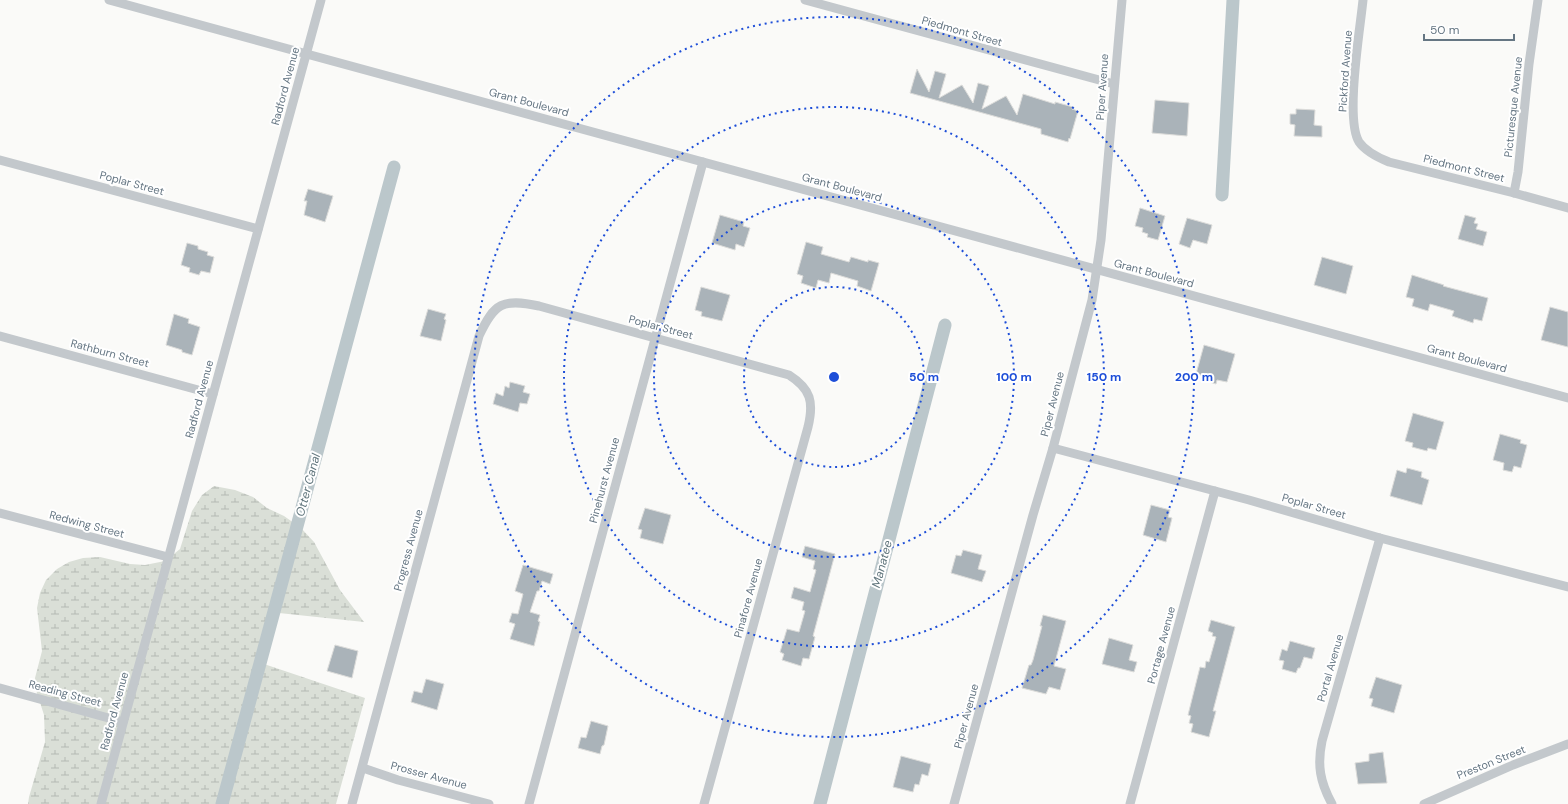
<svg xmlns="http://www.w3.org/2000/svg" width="1568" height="804" font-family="'DM Sans',sans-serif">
  <defs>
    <pattern id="wetland-marsh" width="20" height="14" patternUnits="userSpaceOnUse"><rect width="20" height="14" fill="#dadfd7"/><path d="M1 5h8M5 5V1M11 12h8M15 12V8" fill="none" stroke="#b4b9b4"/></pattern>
  </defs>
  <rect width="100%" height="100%" fill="#fafaf8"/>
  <polygon fill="url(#wetland-marsh)" points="214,486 235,490 253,497 267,508 284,516 301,528 314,542 340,590 364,622 279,613 264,664 365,698 336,804 28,804 29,797 45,742 44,715 36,690 35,678 42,651 37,608 40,593 46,580 57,569 69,562 83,558 100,557 130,564 145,565 165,561 180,549 192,511 202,495"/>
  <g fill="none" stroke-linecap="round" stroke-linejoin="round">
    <g stroke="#bbc7cb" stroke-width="13">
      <polyline points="1222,195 1233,0"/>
      <polyline points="222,804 394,167"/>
      <polyline points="820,804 945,325"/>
    </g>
  </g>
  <g fill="#aab3b9" stroke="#dcdcda">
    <polygon points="917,69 929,92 935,71 946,74 939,98 962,85 973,103 978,83 989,86 982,109 1006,96 1017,115 1023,94 1055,104 1055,102 1073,107 1072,109 1078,111 1070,139 1069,138 1068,142 1041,134 1041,129 910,93"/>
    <polygon points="1155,100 1189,103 1187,136 1152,133"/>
    <polygon points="1296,109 1315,110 1314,125 1322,126 1322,137 1294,136 1295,125 1290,124 1290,114 1296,114"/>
    <polygon points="308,189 333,196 325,222 304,215 307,201 304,201"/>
    <polygon points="1140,208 1165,216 1158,240 1147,237 1148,234 1142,232 1143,228 1135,226"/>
    <polygon points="720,215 744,222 743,226 750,228 744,247 736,244 735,250 712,243"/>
    <polygon points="1465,215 1476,218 1474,223 1478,224 1476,229 1487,232 1483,246 1458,239"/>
    <polygon points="1187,218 1212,225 1207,244 1193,240 1190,248 1179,244"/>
    <polygon points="806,242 823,247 821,254 849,262 851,257 868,262 868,260 879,263 871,291 857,286 858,281 831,273 829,283 818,280 816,288 801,283 803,276 797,274"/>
    <polygon points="187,243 198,246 198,249 208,252 207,255 214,257 210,273 201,271 199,275 189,272 190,268 181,265"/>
    <polygon points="1322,257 1353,266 1346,294 1314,285"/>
    <polygon points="1412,275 1444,285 1443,286 1488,298 1482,321 1474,319 1473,323 1452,316 1454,311 1430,304 1428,311 1412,306 1414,299 1406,297"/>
    <polygon points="701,287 730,295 722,321 701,316 702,312 695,310"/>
    <polygon points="1550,307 1568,312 1568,347 1541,340"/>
    <polygon points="428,309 446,314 444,319 446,320 441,341 420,336"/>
    <polygon points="174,314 189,319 188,323 200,327 192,355 182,352 182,350 166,345"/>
    <polygon points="1204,345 1235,354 1227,382 1217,380 1216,384 1203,380 1204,376 1196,374"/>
    <polygon points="510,382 525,386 523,392 530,394 527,404 520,403 518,412 493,404 496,393 503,396 505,386 509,388"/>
    <polygon points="1413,413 1444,422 1436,450 1428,448 1427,451 1412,447 1413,443 1405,441"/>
    <polygon points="1500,434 1521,440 1520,443 1527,445 1521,468 1514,466 1512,472 1503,470 1504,463 1493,460"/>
    <polygon points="1407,468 1422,472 1421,477 1429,480 1422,505 1390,496 1397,470 1406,473"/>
    <polygon points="1151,505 1170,510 1168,517 1172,518 1166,542 1143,535"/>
    <polygon points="645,508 671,515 663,544 640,538 642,530 638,529"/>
    <polygon points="805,546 835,554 813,636 815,637 809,659 803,658 801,666 782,660 784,654 780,652 787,629 799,632 805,611 802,610 804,602 791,598 794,587 810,592 816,570 813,569 815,561 802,557"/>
    <polygon points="963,550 982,555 978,569 986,571 982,582 951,573 956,555 961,556"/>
    <polygon points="523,565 553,574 550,584 542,581 539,591 537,591 530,612 540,615 538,621 540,622 534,646 510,639 515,624 509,622 512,613 518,614 523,594 515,591"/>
    <polygon points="1043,615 1066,621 1054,666 1066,669 1060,690 1049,687 1046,694 1022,688 1029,665 1031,665 1033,660 1042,626 1040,626"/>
    <polygon points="1211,620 1235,627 1213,711 1216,711 1209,737 1191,732 1193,724 1189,723 1191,716 1188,715 1200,667 1205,668 1206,661 1209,662 1216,637 1212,636 1213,633 1208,631"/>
    <polygon points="1109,638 1133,645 1129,660 1137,662 1134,672 1102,664"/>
    <polygon points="1290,641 1315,648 1312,659 1304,657 1300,668 1298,668 1296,673 1282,669 1284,661 1279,660 1282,649 1287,651"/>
    <polygon points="335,645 358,651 352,678 327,671"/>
    <polygon points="1376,677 1402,685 1394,713 1371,706 1373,699 1369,698"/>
    <polygon points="426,679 444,684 437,710 411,702 414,691 422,693"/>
    <polygon points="591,721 608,726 604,745 602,746 600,754 578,748 581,737 586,738"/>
    <polygon points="1383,752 1387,783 1358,784 1355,763 1369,761 1369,754"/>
    <polygon points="901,756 931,764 928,776 922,774 919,785 915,784 913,792 893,787"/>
  </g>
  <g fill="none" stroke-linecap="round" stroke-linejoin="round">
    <g stroke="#c3c8cc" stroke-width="9">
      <polyline points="109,0 1568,398"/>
      <polyline points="805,0 1114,84"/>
      <path d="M1363 0C1360 30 1345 119 1359 142 1366 152 1379 158 1389 162L1514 193 1568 208"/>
      <polyline points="0,160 258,229"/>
      <polyline points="1514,193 1518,172 1529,64 1538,0"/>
      <polyline points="0,336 213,394"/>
      <polyline points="1053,448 1249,500 1380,538 1568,587"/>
      <polyline points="0,513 168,557"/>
      <polyline points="0,688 123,722"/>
      <polyline points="363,768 398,780 489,804"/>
      <polyline points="101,804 321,0"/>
      <path d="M352 804 479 336C494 303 503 298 539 306L789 375C811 389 814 402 808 427L704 804"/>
      <polyline points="529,804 703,162"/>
      <polyline points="954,804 1033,515 1053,448 1092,300 1101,240 1122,0"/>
      <polyline points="1130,804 1215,491"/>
      <path d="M1332 804C1320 782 1317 765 1322 741L1380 538"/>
      <polyline points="1424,804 1513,765 1568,744"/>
    </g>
  </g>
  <g fill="none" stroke="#1d4ed8" stroke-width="2" stroke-dasharray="2 4">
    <circle cx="834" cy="377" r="90"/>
    <circle cx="834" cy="377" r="180"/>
    <circle cx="834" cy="377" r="270"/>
    <circle cx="834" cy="377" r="360"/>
  </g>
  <g text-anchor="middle" stroke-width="4" stroke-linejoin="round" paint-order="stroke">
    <g font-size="11" fill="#657683" stroke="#fff">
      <text transform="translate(962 31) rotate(16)" y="4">Piedmont Street</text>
      <text transform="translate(1345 71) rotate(-86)" y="4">Pickford Avenue</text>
      <text transform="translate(285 86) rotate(-75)" y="4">Radford Avenue</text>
      <text transform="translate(1102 87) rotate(-86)" y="4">Piper Avenue</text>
      <text transform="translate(529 102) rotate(15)" y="4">Grant Boulevard</text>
      <text transform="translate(1513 107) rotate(-84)" y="4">Picturesque Avenue</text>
      <text transform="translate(1464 168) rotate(14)" y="4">Piedmont Street</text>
      <text transform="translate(132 183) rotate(15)" y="4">Poplar Street</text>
      <text transform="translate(842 187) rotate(15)" y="4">Grant Boulevard</text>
      <text transform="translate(1154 273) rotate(15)" y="4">Grant Boulevard</text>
      <text transform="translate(661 327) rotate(15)" y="4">Poplar Street</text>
      <text transform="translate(110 353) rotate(15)" y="4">Rathburn Street</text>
      <text transform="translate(1467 358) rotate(15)" y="4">Grant Boulevard</text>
      <text transform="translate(199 399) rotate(-75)" y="4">Radford Avenue</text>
      <text transform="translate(1052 404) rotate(-76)" y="4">Piper Avenue</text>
      <text transform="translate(604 480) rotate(-75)" y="4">Pinehurst Avenue</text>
      <text transform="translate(1314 506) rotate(16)" y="4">Poplar Street</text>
      <text transform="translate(87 524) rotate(15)" y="4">Redwing Street</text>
      <text transform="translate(408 550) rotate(-75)" y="4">Progress Avenue</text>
      <text transform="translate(748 598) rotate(-75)" y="4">Pinafore Avenue</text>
      <text transform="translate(1161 645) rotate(-75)" y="4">Portage Avenue</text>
      <text transform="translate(1330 668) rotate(-74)" y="4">Portal Avenue</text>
      <text transform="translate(65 693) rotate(15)" y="4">Reading Street</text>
      <text transform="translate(114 711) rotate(-75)" y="4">Radford Avenue</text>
      <text transform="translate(966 716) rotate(-75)" y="4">Piper Avenue</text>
      <text transform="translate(1491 762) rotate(-22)" y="4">Preston Street</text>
      <text transform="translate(429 775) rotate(15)" y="4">Prosser Avenue</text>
    </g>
    <g font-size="12" font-style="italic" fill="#60757c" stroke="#fff">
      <text transform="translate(308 485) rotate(-75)" y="4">Otter Canal</text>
      <text transform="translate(882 564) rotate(-75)" y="4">Manatee</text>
    </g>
  </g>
  <circle cx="834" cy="377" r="6" fill="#1d4ed8" stroke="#fff" stroke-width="2"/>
  <g font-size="12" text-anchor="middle" font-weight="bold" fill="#1d4ed8" stroke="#fff" stroke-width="4" stroke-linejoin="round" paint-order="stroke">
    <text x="924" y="381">50 m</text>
    <text x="1014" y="381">100 m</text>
    <text x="1104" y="381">150 m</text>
    <text x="1194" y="381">200 m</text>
  </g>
  <path d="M1424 34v6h90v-6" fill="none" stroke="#657683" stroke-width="2"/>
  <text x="1430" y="34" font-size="12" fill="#657683" stroke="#ffffff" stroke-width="3" paint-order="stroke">50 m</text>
</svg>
